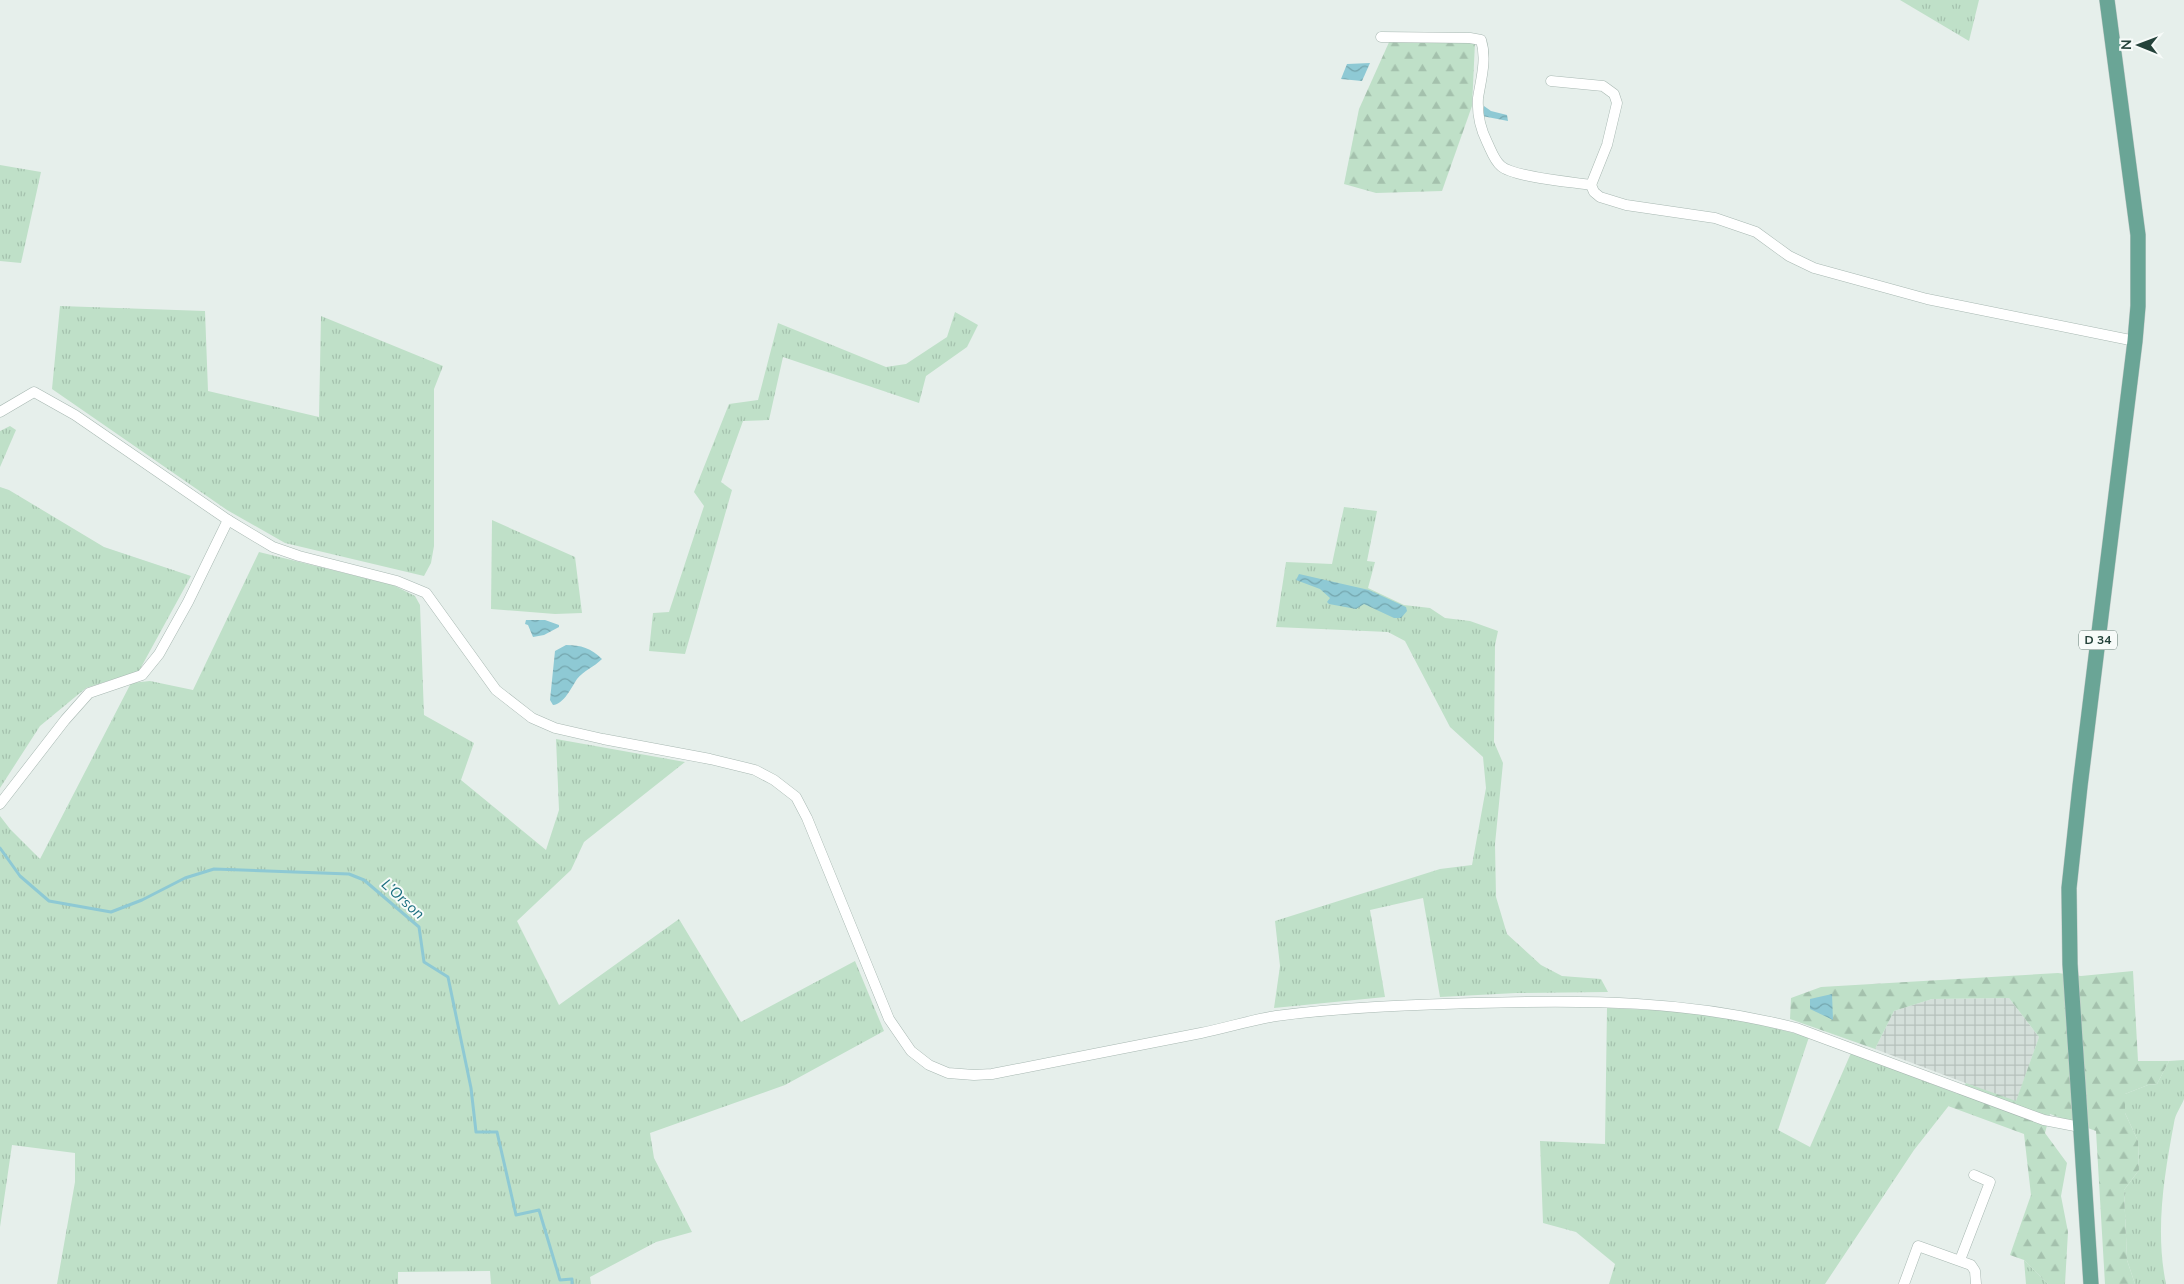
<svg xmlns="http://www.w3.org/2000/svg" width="2184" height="1284" font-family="'Nunito Sans',sans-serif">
  <defs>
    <pattern id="industrial-grid" width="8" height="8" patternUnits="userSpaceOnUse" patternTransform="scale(1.25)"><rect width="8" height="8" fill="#d4dfda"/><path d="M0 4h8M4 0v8" fill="none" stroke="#b6c1bc"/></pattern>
    <pattern id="grass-tufts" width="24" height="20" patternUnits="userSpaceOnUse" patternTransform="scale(1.25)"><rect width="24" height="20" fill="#bfe0c8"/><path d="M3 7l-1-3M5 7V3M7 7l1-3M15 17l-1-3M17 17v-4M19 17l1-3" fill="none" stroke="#a4c1ad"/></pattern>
    <pattern id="forest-firs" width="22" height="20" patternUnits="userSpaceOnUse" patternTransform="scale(1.25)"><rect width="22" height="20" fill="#bfe0c8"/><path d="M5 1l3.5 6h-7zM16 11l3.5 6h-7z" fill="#a4c1ad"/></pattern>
    <pattern id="water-waves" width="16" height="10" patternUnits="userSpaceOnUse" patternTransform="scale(1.25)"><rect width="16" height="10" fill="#8ec9d4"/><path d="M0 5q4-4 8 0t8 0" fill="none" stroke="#74a5ad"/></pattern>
  </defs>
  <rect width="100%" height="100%" fill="#e6efeb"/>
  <polygon fill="url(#industrial-grid)" points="2009,998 2039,1037 2016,1102 1875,1049 1894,1011 1932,999"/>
  <g fill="url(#grass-tufts)">
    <polygon points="1900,0 1979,0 1969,41"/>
    <polygon points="0,165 41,172 21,263 0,261"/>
    <polygon points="60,306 205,311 208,391 319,417 321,316 443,366 434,389 434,546 431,563 424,576 285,543 227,510 52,389"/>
    <polygon points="955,312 978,325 967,347 926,376 919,403 783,357 769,420 743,421 721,482 732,490 685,654 649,651 653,613 669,612 704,506 694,492 729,404 758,400 778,323 886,367 906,364 947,337"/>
    <polygon points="10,426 16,430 0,467 0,431"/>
    <polygon points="0,487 9,490 104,547 191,576 139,671 86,688 40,726 0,788"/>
    <polygon points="1344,507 1377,511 1367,561 1375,562 1368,588 1404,605 1430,608 1445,618 1470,621 1498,631 1495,645 1494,742 1503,763 1495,844 1496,897 1507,934 1541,965 1562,976 1601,979 1608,992 1516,993 1440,997 1423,898 1370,910 1385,997 1274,1008 1280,966 1275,921 1440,869 1472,865 1486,788 1483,757 1450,727 1405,641 1388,632 1276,627 1286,562 1332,564"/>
    <polygon points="492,520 575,557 582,613 555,614 491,609"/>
    <polygon points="259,552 393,585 415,596 420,605 424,715 474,743 461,780 546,850 559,810 556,739 685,762 584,842 571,870 517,921 559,1005 679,919 741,1022 855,961 884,1031 785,1085 650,1133 654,1158 692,1232 656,1242 590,1277 591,1284 491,1284 490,1271 398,1272 398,1284 57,1284 75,1182 75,1153 12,1145 0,1227 0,816 10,829 40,859 131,683 150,681 193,690"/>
    <polygon points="1607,1008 1695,1012 1747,1021 1809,1037 1778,1130 1810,1147 1851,1053 1958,1094 1914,1150 1825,1284 1609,1284 1615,1264 1576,1232 1543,1223 1540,1141 1605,1144"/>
    <path d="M2184 1060C2184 1072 2184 1088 2184 1099 2181 1107 2175 1114 2174 1123 2164 1176 2155 1231 2166 1284H2135L2127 1260 2124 1190 2139 1170 2138 1141 2125 1113V1094L2148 1085 2157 1084 2169 1061Z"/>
    <polygon points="2024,1260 2048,1284 2026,1284"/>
  </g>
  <g fill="url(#forest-firs)">
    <polygon points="1390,40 1475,42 1472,106 1442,191 1376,193 1344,184 1359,109"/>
    <polygon points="2133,971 2138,1061 2169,1061 2157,1084 2148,1085 2125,1094 2125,1113 2138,1141 2139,1170 2124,1190 2127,1260 2135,1284 2105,1284 2096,1131 2050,1114 2045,1133 2067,1163 2061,1196 2068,1232 2065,1284 2048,1284 2024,1260 2010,1255 2031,1195 2024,1134 1948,1106 1966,1083 2016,1101 2039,1037 2009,998 1932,999 1894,1011 1875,1049 1790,1019 1791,998 1821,987 2058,973 2081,976"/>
  </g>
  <g fill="url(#water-waves)">
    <polygon points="1370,63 1362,81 1341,79 1347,64"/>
    <polygon points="1484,106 1491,111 1507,115 1508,121 1482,116"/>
    <polygon points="1299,574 1369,590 1406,607 1407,611 1401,618 1394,618 1364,604 1356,609 1329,604 1327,602 1330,598 1320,589 1296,580"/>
    <polygon points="526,620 545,620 559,625 559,627 544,635 533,637 528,625 525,624"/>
    <path d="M566 645C581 645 591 648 602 659 594 667 583 671 577 679 571 688 564 704 553 705L550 700 555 651Z"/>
    <polygon points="1832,994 1833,1020 1810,1009 1810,999"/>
  </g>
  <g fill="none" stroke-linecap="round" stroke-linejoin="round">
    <polyline stroke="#8ec9d4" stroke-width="3" points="0,848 20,876 49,901 111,912 142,900 185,878 214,869 349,874 364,880 419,927 424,962 448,977 471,1088 476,1132 497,1132 516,1215 539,1210 560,1280 572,1279 572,1284"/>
    <g stroke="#a8b8b2" stroke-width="11">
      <g id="minor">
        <path d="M1381 37 1470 38 1481 40C1487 59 1481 79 1478 98 1477 114 1480 128 1487 142 1491 150 1494 160 1501 166 1513 177 1572 182 1591 185L1594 192 1600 197 1626 205 1715 218 1756 232 1789 256 1814 268 1927 299 2135 341"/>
        <polyline points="1551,81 1603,86 1614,94 1617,103 1607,145 1591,185"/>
        <path d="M0 412 34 392 75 415 228 520 273 547 299 556 397 581 426 593 496 690 532 718 555 728 603 739 710 759 755 770 774 780 796 797 807 818 889 1019 911 1051 929 1065 948 1073 974 1075 992 1074C1062 1060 1131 1047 1201 1033 1226 1028 1251 1020 1276 1016 1342 1007 1410 1005 1476 1003 1588 1000 1687 1000 1796 1028L2044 1120 2080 1127"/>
        <polyline points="0,804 65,720 89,693 142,675 159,654 188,602 228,520"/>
        <polyline points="1960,1260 1990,1182 1974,1175"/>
        <polyline points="1904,1284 1918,1246 1971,1265 1975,1271 1976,1284"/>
      </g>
    </g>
    <g stroke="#c2cac8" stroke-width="16">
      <polyline id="primary" points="2091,1284 2070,964 2069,888 2080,786 2135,341 2138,306 2138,235 2107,0"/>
    </g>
    <use href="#minor" stroke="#fff" stroke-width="10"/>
    <use href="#primary" stroke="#6aa596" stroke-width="15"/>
  </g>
  <g text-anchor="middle" stroke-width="4" stroke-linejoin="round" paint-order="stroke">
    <rect fill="#f7fbf9" stroke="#637a73" stroke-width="1" x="2079" y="630.5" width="38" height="19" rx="4"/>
    <g font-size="12" font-weight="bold" fill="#24423a">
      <text x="2098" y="644">D 34</text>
    </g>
    <g font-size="15" font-style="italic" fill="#1c6f80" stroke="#f7fbf9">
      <text transform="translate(403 899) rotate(42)" y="5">L’Orson</text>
    </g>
  </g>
  <g transform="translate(2139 45) rotate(271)" stroke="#f7fbf9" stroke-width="4" paint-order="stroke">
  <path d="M0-4L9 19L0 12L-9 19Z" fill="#24423a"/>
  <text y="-8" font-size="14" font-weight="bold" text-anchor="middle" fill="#24423a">N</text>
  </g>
</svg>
